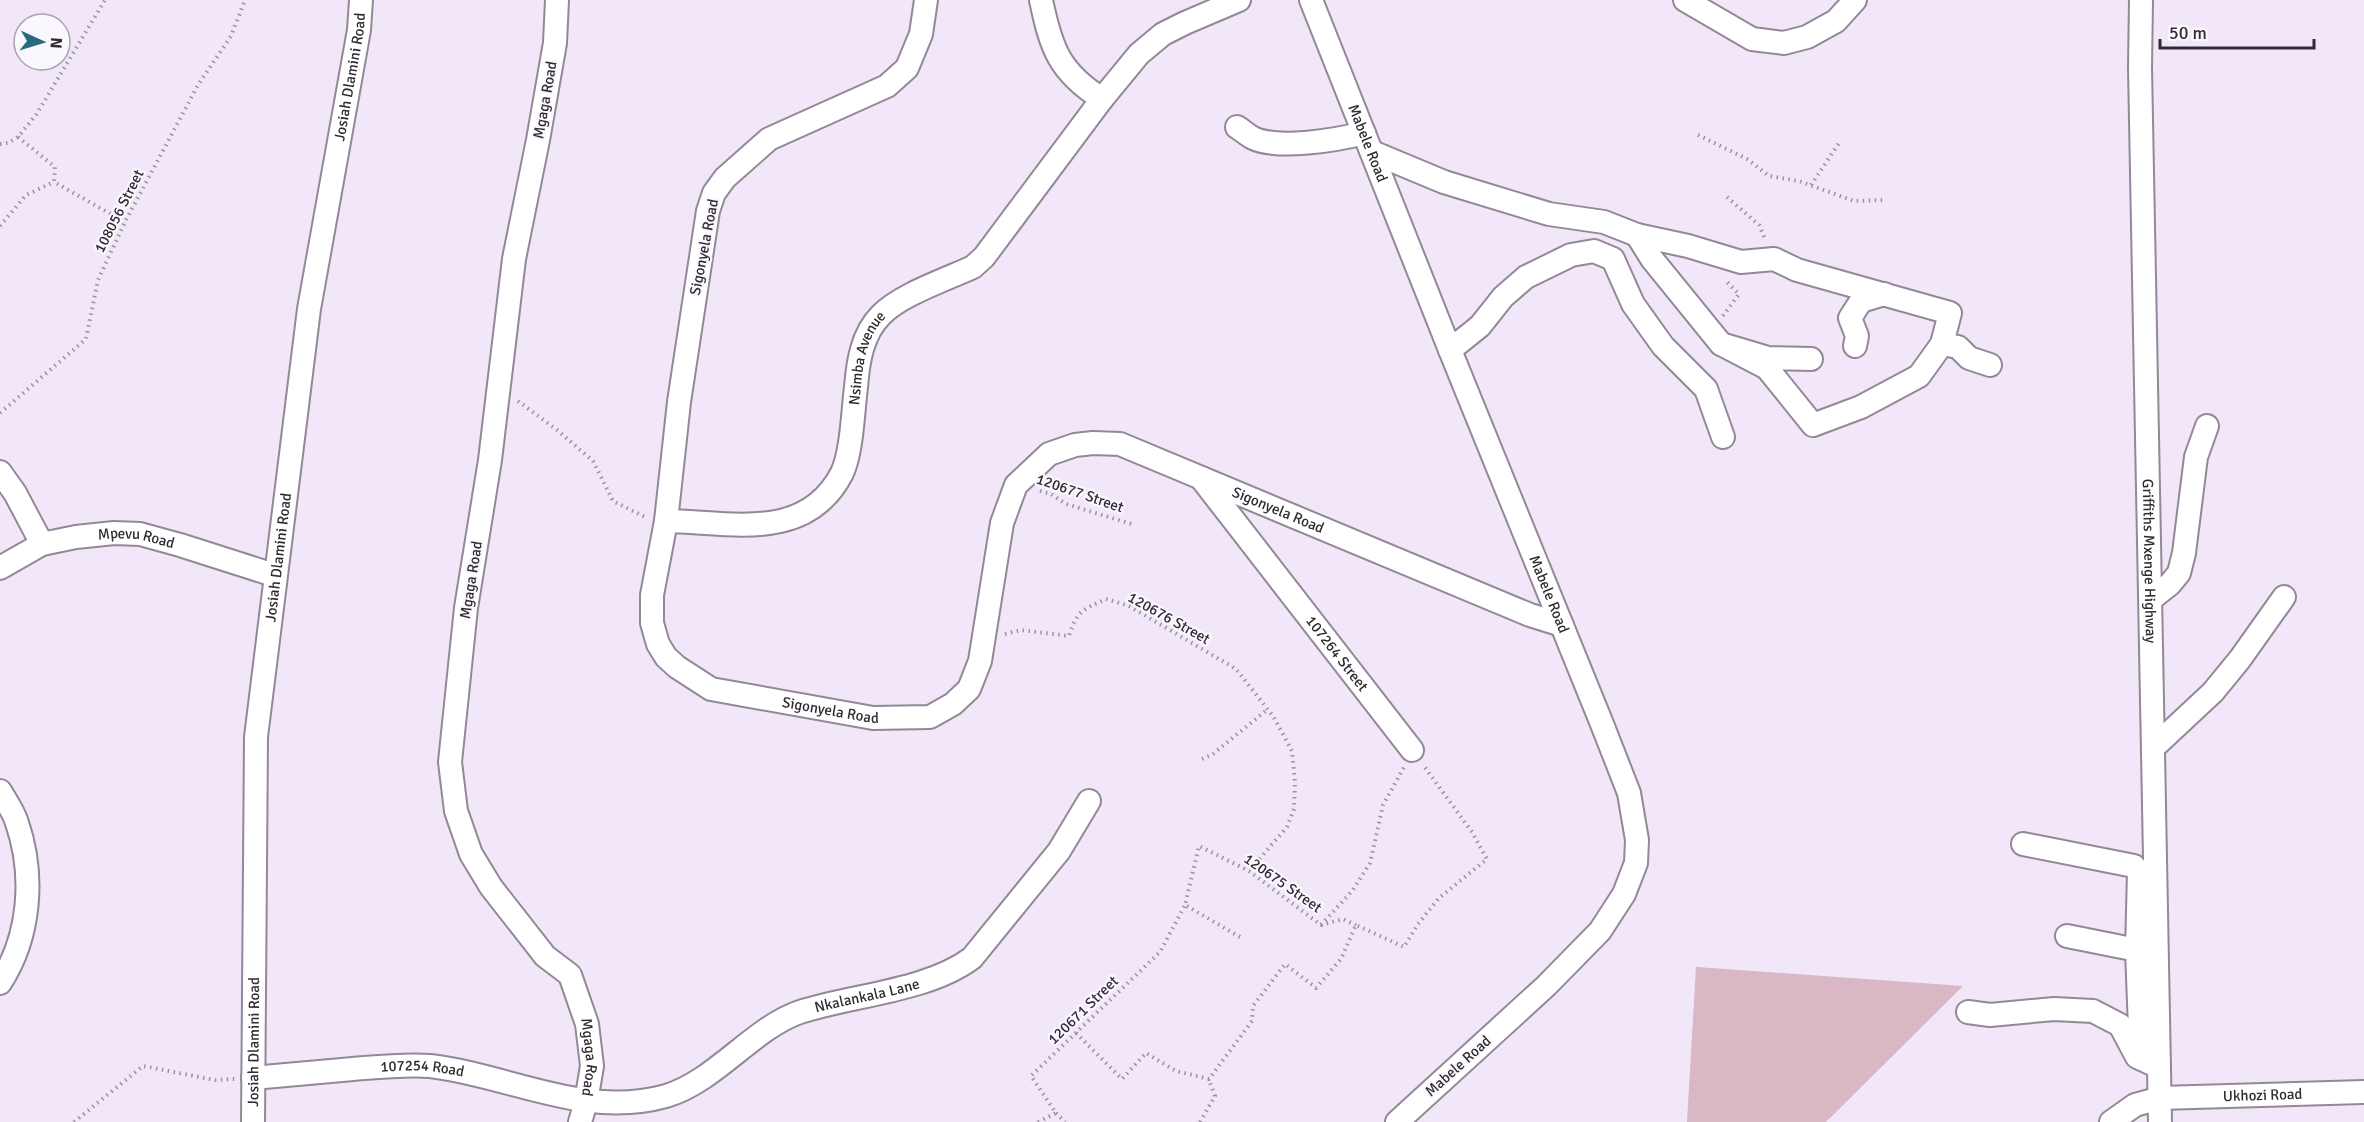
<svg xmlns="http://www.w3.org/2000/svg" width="2364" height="1122" font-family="Signika,sans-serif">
  <rect width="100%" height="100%" fill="#f2e7f8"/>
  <polygon fill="#d9b7c5" points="1696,967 1697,967 1963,986 1826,1122 1687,1122"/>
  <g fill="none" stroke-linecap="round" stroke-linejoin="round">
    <g stroke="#928897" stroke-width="26">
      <g id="minor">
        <path id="s1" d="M557 0 555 43 538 140 514 259 490 460 466 608 450 762 456 811 471 854 491 887 545 956 570 975 587 1024 592 1066 586 1102 580 1122"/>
        <path id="s2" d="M926 0 921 34 907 68 887 86 769 139 725 178 714 193 708 211 679 402 666 521 652 595V623L658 644 666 657 677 667 711 689 873 718 930 717 953 704 969 689 980 661 1002 523 1016 485 1049 454 1075 445 1093 443 1120 444 1530 615 1562 625"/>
        <path d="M1041 0C1051 48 1059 72 1102 99"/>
        <path id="s3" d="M1311 0 1450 350 1602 724 1629 793 1637 840 1636 863 1624 894 1600 931 1546 986 1397 1122"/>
        <polyline points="1685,0 1752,39 1784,43 1807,37 1836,21 1855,0"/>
        <path id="s4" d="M2141 0 2140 67 2160 1122"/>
        <path d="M1237 127C1242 130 1247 135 1253 138 1278 150 1337 140 1364 133"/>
        <polyline points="1372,152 1444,182 1549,214 1604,222 1637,235 1688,246 1741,262 1774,259 1797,270 1950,313 1942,344 1958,347 1969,358 1990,365"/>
        <polyline points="1637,235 1652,259 1721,344"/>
        <polyline points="1855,346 1857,336 1850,318 1861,301 1884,294"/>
        <polyline points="1450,350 1480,326 1503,297 1526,277 1571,255 1594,251 1613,259 1633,304 1663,346 1706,389 1723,437"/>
        <polyline points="1811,359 1768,358 1721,344 1767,368 1813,425 1861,407 1919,376 1942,344"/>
        <polyline points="0,472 15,493 42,544"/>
        <path id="s5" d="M1201 478 1412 750"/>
        <path id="s6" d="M666 521C730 522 806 543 842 473 852 452 853 410 856 387 858 362 862 334 881 315 900 295 947 279 973 267L984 257 1102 99 1139 54 1163 34 1185 23 1239 0"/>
        <path id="s7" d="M0 568 42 544 76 537 114 533 140 534 180 545 274 575"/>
        <polyline points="2151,599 2170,584 2179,573 2184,553 2196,457 2207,426"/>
        <polyline points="2153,748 2213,692 2240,659 2284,597"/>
        <path d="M0 791C6 801 14 812 17 823 35 876 30 937 0 983"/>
        <polyline points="2023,844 2134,866 2139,872 2137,950"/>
        <polyline points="2067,936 2137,950 2141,1055"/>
        <polyline points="1968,1012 1990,1015 2054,1009 2093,1011 2120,1025 2137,1057 2159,1067"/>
        <path id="s8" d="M253 1078C287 1075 320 1072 353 1069 378 1067 405 1064 430 1066 509 1075 584 1119 666 1096 716 1081 753 1028 800 1012 853 995 928 991 972 958L1059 851 1089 801"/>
        <path id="s9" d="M253 1122 256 737 309 309 359 30 361 0"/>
        <path id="s10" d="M2111 1122 2135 1105 2160 1098 2364 1092"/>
      </g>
    </g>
    <g stroke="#9a939f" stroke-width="4" stroke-dasharray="1.5 4.5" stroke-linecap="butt">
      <polyline points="1698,135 1747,159 1769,176 1799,181 1854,201 1885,200"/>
      <polyline points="18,137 55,167 54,182 125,222"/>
      <polyline points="0,144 8,143 18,137 36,115 105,0"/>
      <polyline points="1811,185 1839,143"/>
      <polyline points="1727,197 1759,225 1765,239"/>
      <polyline points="0,226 26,195 54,182"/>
      <polyline points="1723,316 1739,294 1726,281"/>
      <polyline points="518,401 557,430 593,461 613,501 647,518"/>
      <polyline points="0,413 86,339 98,280 125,222 198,85 231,36 245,0"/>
      <polyline points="1040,491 1051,494 1066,504 1135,525"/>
      <path d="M1005 634 1021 630 1069 636C1077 610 1083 610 1106 599L1129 606 1236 669 1273 716 1292 751 1295 782 1294 809 1287 827 1249 871"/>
      <polyline points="1202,759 1213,754 1268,709"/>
      <polyline points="1321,925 1353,890 1370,863 1383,805 1404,767"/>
      <polyline points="1240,937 1185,905 1199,846 1249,871 1321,925 1343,919 1356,925"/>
      <polyline points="1076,1033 1122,1079 1146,1053 1176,1071 1209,1079 1252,1021 1253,1006 1285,964 1316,988 1341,959 1356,925 1404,947 1418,924 1439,898 1487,859 1472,832 1423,765"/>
      <polyline points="1056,1113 1065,1122"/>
      <polyline points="74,1122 143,1066 215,1080 235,1079"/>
      <polyline points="1038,1122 1056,1113 1031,1076 1160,952 1185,905"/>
      <polyline points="1200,1122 1215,1096 1209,1080"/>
    </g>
    <use href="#minor" stroke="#fff" stroke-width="22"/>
  </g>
  <g text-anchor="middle" stroke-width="4.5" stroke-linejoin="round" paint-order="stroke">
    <g font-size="15" fill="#2f2b31" stroke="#fbf7fe">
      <text dy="5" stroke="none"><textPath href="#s9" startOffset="1052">Josiah Dlamini Road</textPath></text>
      <text transform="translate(545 100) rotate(-80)" y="5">Mgaga Road</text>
      <text dy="5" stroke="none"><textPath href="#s3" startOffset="154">Mabele Road</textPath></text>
      <text transform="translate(119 211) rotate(-63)" y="5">108056 Street</text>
      <text transform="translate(704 247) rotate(-79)" y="5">Sigonyela Road</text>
      <text dy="5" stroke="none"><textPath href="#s6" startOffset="314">Nsimba Avenue</textPath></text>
      <text transform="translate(1080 493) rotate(19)" y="5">120677 Street</text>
      <text dy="5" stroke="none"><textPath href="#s2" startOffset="1602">Sigonyela Road</textPath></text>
      <text dy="5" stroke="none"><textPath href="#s7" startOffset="144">Mpevu Road</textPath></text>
      <text dy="5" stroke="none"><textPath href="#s9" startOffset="566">Josiah Dlamini Road</textPath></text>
      <text dy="5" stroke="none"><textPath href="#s4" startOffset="561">Griffiths Mxenge Highway</textPath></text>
      <text transform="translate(471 580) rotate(-81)" y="5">Mgaga Road</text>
      <text dy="5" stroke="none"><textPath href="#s3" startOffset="640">Mabele Road</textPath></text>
      <text transform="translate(1169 618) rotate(29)" y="5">120676 Street</text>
      <text dy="5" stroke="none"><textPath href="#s5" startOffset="222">107264 Street</textPath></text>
      <text dy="5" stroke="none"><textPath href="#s2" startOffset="954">Sigonyela Road</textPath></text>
      <text transform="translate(1283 883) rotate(35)" y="5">120675 Street</text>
      <text dy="5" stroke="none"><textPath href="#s8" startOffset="646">Nkalankala Lane</textPath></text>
      <text transform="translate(1083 1010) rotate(-44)" y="5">120671 Street</text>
      <text dy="5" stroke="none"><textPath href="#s9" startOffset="80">Josiah Dlamini Road</textPath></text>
      <text dy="5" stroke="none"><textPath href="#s1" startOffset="1108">Mgaga Road</textPath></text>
      <text transform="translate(1458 1066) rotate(-42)" y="5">Mabele Road</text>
      <text dy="5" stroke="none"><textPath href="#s8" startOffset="170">107254 Road</textPath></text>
      <text dy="5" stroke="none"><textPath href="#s10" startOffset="158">Ukhozi Road</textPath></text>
    </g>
  </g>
  <g transform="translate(42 42) rotate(94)"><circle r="28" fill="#fbf7fe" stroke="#a9a5ac" stroke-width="1.5"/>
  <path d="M0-4.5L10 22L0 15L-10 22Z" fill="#2a6a7f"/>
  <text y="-9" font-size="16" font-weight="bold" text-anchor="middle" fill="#2f2b31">N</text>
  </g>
  <path d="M2160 39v9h154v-9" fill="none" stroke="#2f2b31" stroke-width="3"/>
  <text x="2169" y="39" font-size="18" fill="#2f2b31" stroke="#fbf7fe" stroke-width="4.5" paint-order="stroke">50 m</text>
</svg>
